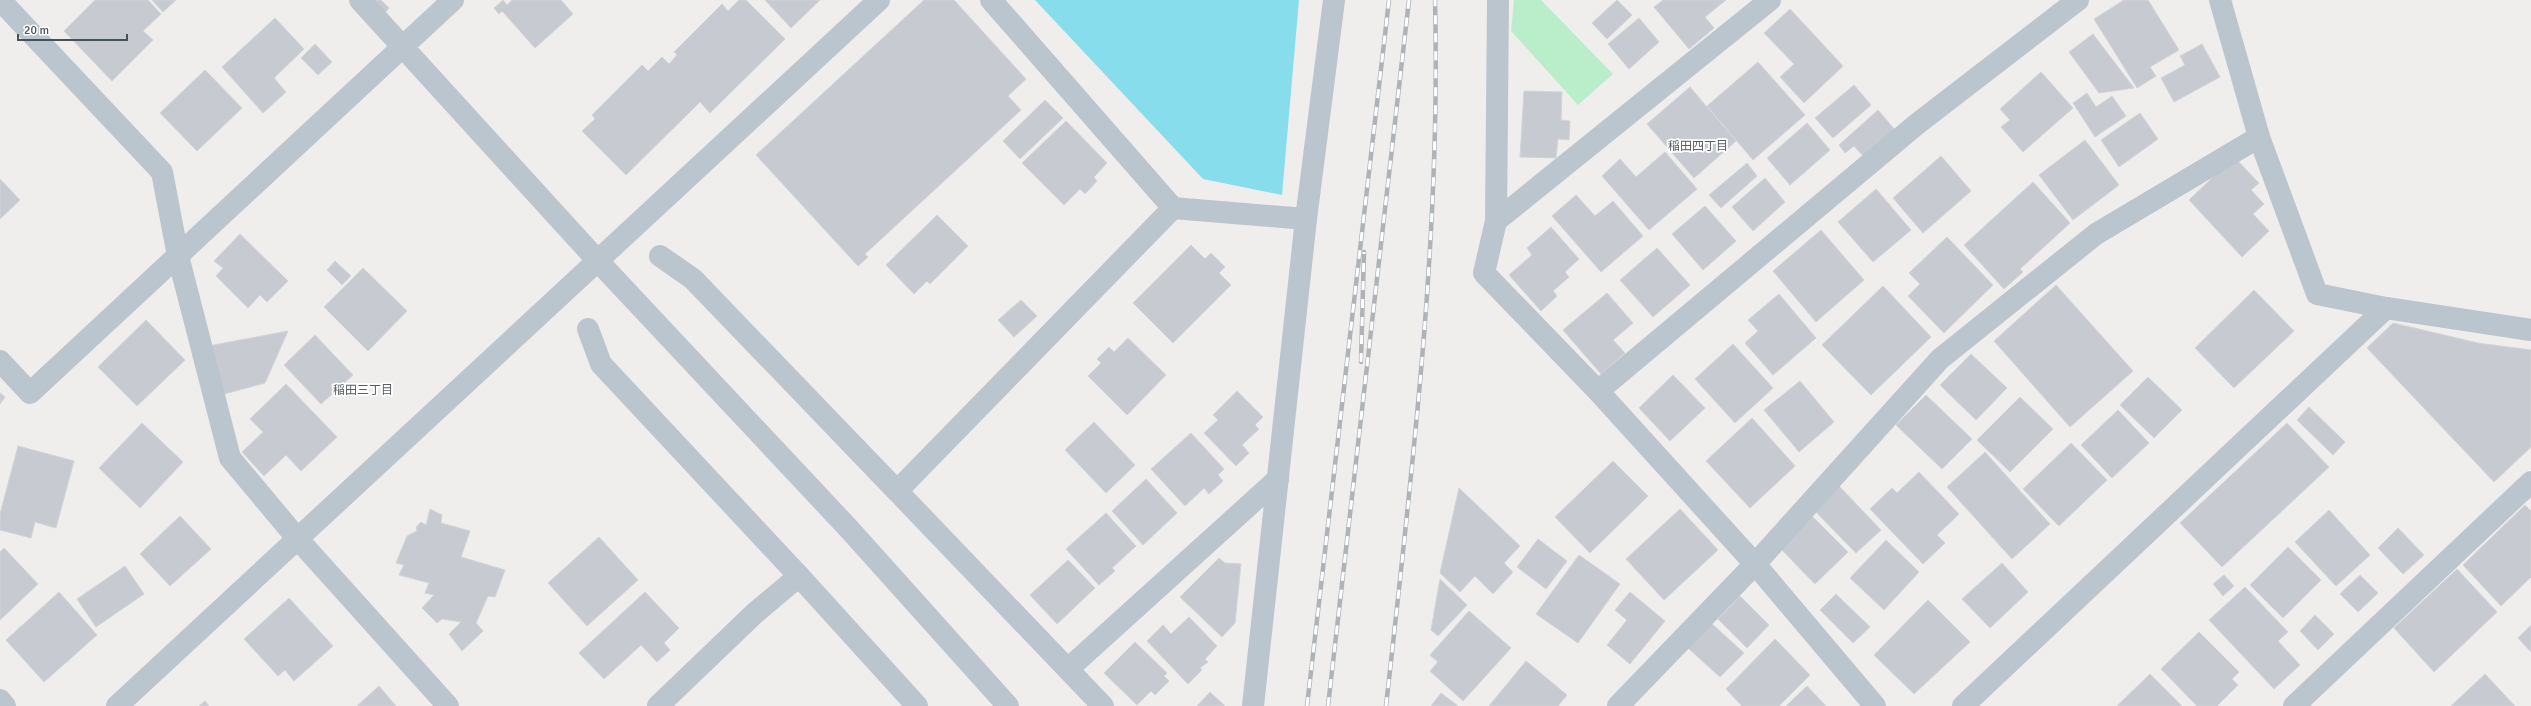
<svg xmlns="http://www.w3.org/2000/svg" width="2531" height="706" font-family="Signika,'Noto Sans JP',sans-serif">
  <rect width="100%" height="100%" fill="#f0eded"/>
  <polygon fill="#baeecb" points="1514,0 1541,0 1613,74 1578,105 1511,31"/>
  <polygon fill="#87ddec" points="1035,0 1299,0 1282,195 1203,179"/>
  <g fill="#c7cad0" stroke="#d1d4d9">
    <polygon points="95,0 148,0 161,14 143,31 153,40 112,81 64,31"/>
    <polygon points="152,0 176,0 163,12"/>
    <polygon points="376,0 381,0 389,8 384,14 373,3"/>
    <polygon points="503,0 507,5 512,0 561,0 573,14 535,48 502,11 499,14 494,8"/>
    <polygon points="739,0 746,0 785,39 710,113 700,102 626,175 582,131 595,119 592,115 642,65 648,71 662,57 669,64 677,55 674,52 722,4 728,11"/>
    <polygon points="765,0 820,0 791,28"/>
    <polygon points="924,0 954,0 1026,79 1008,96 1021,110 865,254 868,257 858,266 756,155"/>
    <polygon points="1617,0 1632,15 1607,39 1592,23"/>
    <polygon points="1663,0 1726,0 1705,17 1714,28 1689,49 1654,7"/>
    <polygon points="2124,0 2148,0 2179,50 2150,67 2156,76 2137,88 2094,19"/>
    <polygon points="1790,9 1843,66 1804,103 1780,77 1794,64 1764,33"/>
    <polygon points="275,18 304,49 274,78 286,92 263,113 222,67"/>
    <polygon points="1639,18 1659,42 1629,69 1608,44"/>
    <polygon points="2093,34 2134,88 2099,93 2069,52"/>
    <polygon points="315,44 332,62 318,75 301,58"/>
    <polygon points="2202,44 2220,77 2174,102 2161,78 2185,65 2180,56"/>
    <polygon points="1758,62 1805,115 1753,160 1707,106"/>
    <polygon points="205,70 242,108 197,151 160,113"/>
    <polygon points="2041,72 2073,108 2023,152 2001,127 2010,120 2000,109"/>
    <polygon points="1854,85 1871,105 1833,138 1815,118"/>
    <polygon points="1690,87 1736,141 1694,178 1647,124"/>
    <polygon points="1524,91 1562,92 1561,120 1570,121 1569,140 1558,139 1556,158 1520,157"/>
    <polygon points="2087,93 2096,107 2112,96 2126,116 2095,137 2073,103"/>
    <polygon points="1045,100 1063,118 1020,159 1003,141"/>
    <polygon points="1878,110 1895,130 1864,157 1854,146 1845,153 1839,145"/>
    <polygon points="2140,113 2158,139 2119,167 2101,140"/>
    <polygon points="1066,121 1107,163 1094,177 1097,181 1085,194 1080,189 1064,205 1022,163"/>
    <polygon points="1807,123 1830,150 1790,185 1767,158"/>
    <polygon points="2085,140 2119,185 2073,220 2039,175"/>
    <polygon points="1665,152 1697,189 1649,230 1602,176 1620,159 1636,177"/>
    <polygon points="1941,156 1971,191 1923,233 1893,198"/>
    <polygon points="2234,157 2259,183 2251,190 2264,204 2253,214 2269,231 2242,257 2189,200"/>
    <polygon points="1747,163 1757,176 1721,208 1709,195"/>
    <polygon points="1765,178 1785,202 1753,231 1732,207"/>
    <polygon points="0,179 20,200 0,219"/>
    <polygon points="2033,182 2070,223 2020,269 2023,272 2004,289 1964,245"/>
    <polygon points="1876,189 1911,230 1873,262 1838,222"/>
    <polygon points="1576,195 1595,216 1613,201 1643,236 1601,272 1552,216"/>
    <polygon points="1705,206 1736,241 1703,270 1672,234"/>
    <polygon points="937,215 968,246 930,284 927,281 914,294 886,265"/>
    <polygon points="1551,227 1579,259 1565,272 1569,277 1553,291 1557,296 1541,311 1509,275 1532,255 1527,248"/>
    <polygon points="1821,230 1864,280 1816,322 1773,271"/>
    <polygon points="240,234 288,281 267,302 260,295 248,308 216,276 223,268 214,261"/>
    <polygon points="1947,237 1993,285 1944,333 1908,296 1920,284 1909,273"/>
    <polygon points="1191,245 1205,259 1211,253 1225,267 1219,273 1231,285 1173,343 1133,303"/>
    <polygon points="1657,248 1690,285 1653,317 1620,280"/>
    <polygon points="335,261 351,276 342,285 327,270"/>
    <polygon points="363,268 407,311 368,351 324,307"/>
    <polygon points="2056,285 2133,371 2070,427 1994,341"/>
    <polygon points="1883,286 1931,337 1871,395 1822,345"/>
    <polygon points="2254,290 2294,331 2234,388 2195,348"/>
    <polygon points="1607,293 1633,323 1613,340 1625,353 1601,374 1563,330"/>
    <polygon points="1779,294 1816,338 1773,375 1745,343 1758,331 1748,320"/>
    <polygon points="1021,300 1037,316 1014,337 998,320"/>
    <polygon points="146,320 185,360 137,406 98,367"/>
    <polygon points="2393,323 2478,343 2531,350 2531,447 2494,482 2367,348"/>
    <polygon points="288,331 265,383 217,396 208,346"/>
    <polygon points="315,335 353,375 321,404 284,365"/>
    <polygon points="1128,338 1166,375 1127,415 1088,376 1101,363 1097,359 1109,347 1114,352"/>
    <polygon points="1733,344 1773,388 1735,423 1695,379"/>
    <polygon points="1971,354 2007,388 1976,420 1940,385"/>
    <polygon points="1673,375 1705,408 1670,441 1639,408"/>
    <polygon points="2148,377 2182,410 2154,438 2120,405"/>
    <polygon points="1800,381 1834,422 1799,452 1764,410"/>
    <polygon points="286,384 337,437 301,471 286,455 264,476 242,452 263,432 250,419"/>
    <polygon points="1237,391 1263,417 1255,425 1259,429 1242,445 1249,453 1236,466 1204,433 1218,420 1213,415"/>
    <polygon points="0,393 5,397 0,404"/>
    <polygon points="1926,395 1972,439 1942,469 1896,425"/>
    <polygon points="2020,397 2053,429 2010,472 1977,440"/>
    <polygon points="2309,407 2345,442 2333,455 2297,420"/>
    <polygon points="2118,410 2149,443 2112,478 2081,445"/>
    <polygon points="1752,418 1795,466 1750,508 1706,461"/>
    <polygon points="1094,422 1135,465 1106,493 1065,450"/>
    <polygon points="142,423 183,462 140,508 99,468"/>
    <polygon points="2287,423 2329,467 2222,567 2180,523"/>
    <polygon points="1191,433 1224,469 1218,475 1223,481 1209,494 1204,488 1185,506 1151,469"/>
    <polygon points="2071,443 2107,480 2059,526 2023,489"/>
    <polygon points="18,446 74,461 56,528 35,522 31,538 0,530 0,514"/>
    <polygon points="1985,452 2050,524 2012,559 1947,487"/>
    <polygon points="1613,461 1648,496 1590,553 1555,517"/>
    <polygon points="1919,472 1959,514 1937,535 1945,543 1923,564 1870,509 1892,488 1897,493"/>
    <polygon points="1146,479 1177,513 1143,545 1112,511"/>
    <polygon points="1839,486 1881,530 1856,553 1814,510"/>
    <polygon points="1459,488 1520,546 1504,563 1513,572 1493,594 1475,576 1460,592 1440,573"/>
    <polygon points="2525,505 2531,511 2531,577 2501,606 2463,565"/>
    <polygon points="430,509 442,515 441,523 470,531 461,557 505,570 495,597 488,596 476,623 483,631 462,651 449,634 461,622 442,619 437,623 422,608 434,595 425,593 429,583 399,575 404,565 396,563 407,536 417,531 416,527 421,522 426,525"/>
    <polygon points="1680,509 1718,550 1664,600 1626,559"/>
    <polygon points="2329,510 2370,555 2336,586 2295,542"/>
    <polygon points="1106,513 1136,546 1112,568 1115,571 1099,585 1066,549"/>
    <polygon points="1810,514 1848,552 1815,584 1778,546"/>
    <polygon points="180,516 211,549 170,586 140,554"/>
    <polygon points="2398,528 2424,555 2403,574 2378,548"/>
    <polygon points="599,537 638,580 587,626 548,583"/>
    <polygon points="1538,539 1567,561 1546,589 1517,567"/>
    <polygon points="1886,540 1919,572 1884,610 1850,578"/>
    <polygon points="2288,547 2321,580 2283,618 2250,585"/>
    <polygon points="4,548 38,584 0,620 0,552"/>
    <polygon points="1579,555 1620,584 1578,643 1536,614"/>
    <polygon points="1219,558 1225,563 1241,564 1235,623 1222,637 1180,597"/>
    <polygon points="1068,560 1095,588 1057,624 1030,595"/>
    <polygon points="2002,563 2028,592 1990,628 1962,599"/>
    <polygon points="125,566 144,594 96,627 77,599"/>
    <polygon points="2457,569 2497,612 2434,672 2394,628"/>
    <polygon points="2224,575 2234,586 2223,596 2213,584"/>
    <polygon points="2360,575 2378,593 2358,612 2340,594"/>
    <polygon points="1440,579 1467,605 1438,636 1431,630"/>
    <polygon points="2245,587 2288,632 2278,641 2300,665 2274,689 2209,620"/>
    <polygon points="59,592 97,635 44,682 6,640"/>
    <polygon points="645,592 679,628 664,643 670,650 657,662 641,645 604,679 579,653"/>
    <polygon points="1630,592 1665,621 1630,664 1607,645 1627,620 1615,610"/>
    <polygon points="1836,594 1870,627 1853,643 1820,610"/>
    <polygon points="1740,596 1769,625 1747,648 1718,619"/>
    <polygon points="289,598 333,646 294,681 285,670 278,676 244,639"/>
    <polygon points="1928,600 1970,642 1914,694 1874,655"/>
    <polygon points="1469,611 1511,648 1463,701 1430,671 1438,662 1430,655"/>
    <polygon points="2315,615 2334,634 2318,650 2300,631"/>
    <polygon points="1189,617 1217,646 1205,659 1208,662 1200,668 1202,670 1188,684 1147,641 1163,625 1171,634"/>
    <polygon points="1711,623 1744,653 1720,677 1688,648"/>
    <polygon points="2531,625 2531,652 2518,638"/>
    <polygon points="2199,632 2239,672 2232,679 2238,685 2217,706 2197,706 2161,669"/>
    <polygon points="1775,639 1810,675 1779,706 1742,706 1726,689"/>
    <polygon points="1135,642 1167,673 1164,676 1169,681 1155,695 1151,691 1137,705 1104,673"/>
    <polygon points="1526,661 1567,695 1558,706 1489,706"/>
    <polygon points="2150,674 2182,706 2117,706"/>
    <polygon points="2485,674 2515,706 2451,706"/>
    <polygon points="379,686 396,706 357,706"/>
    <polygon points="1807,686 1826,706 1786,706"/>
    <polygon points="1210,692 1225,706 1197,706"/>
    <polygon points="1441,693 1458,706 1431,706"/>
    <polygon points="205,701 209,706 199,706"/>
  </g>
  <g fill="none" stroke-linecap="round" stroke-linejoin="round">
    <g stroke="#bbc5cd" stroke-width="22">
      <polyline points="660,256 693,279 897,491"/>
      <polyline points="588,329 601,364 799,576"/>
    </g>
    <g stroke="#bbc5cd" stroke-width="22">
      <polyline points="0,0 162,172 178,256 230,458 296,537 448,706"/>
      <polyline points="991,0 1173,208 1306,219"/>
      <polyline points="1498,0 1496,221 1484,273 1598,391 1755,564 1875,706"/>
      <polyline points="2220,0 2259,137 2317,294 2386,308 2531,330"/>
      <polyline points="1496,221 1770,0"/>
      <polyline points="0,361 30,393 453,0"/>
      <polyline points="1598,391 1917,124 2078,0"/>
      <polyline points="1068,669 1278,479"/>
      <polyline points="0,700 5,706"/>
      <polyline points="117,706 879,0"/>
      <polyline points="658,706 755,613 799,576 917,706"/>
      <polyline points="1103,706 897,491 1173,208"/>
      <polyline points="1253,706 1306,219 1334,0"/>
      <polyline points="1618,706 1755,564 1940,359 2096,234 2259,137"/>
      <polyline points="1963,706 2386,308"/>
      <polyline points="2294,706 2531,482"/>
    </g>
    <polyline stroke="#bbc5cd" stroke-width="22" points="360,0 597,260 850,530 1008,706"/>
    <g stroke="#afb3b8" stroke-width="4.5">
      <g id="rail">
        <polyline points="1361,362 1364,252"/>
        <polyline points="1307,706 1389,0"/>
        <polyline points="1328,706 1409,0"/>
        <path d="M1386 706C1412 472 1441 236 1435 0"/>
      </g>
    </g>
    <use href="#rail" stroke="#fff" stroke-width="3" stroke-dasharray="9" stroke-linecap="butt"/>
  </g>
  <g text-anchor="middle" stroke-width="3.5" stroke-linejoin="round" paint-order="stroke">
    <g font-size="12" fill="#5a5e62" stroke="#fff">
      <text x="1698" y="150">稲田四丁目</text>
      <text x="363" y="394">稲田三丁目</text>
    </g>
  </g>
  <path d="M18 34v6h109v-6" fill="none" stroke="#45525a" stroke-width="2"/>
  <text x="24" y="34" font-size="12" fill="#45525a" stroke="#ffffff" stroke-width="3" paint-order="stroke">20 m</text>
</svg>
